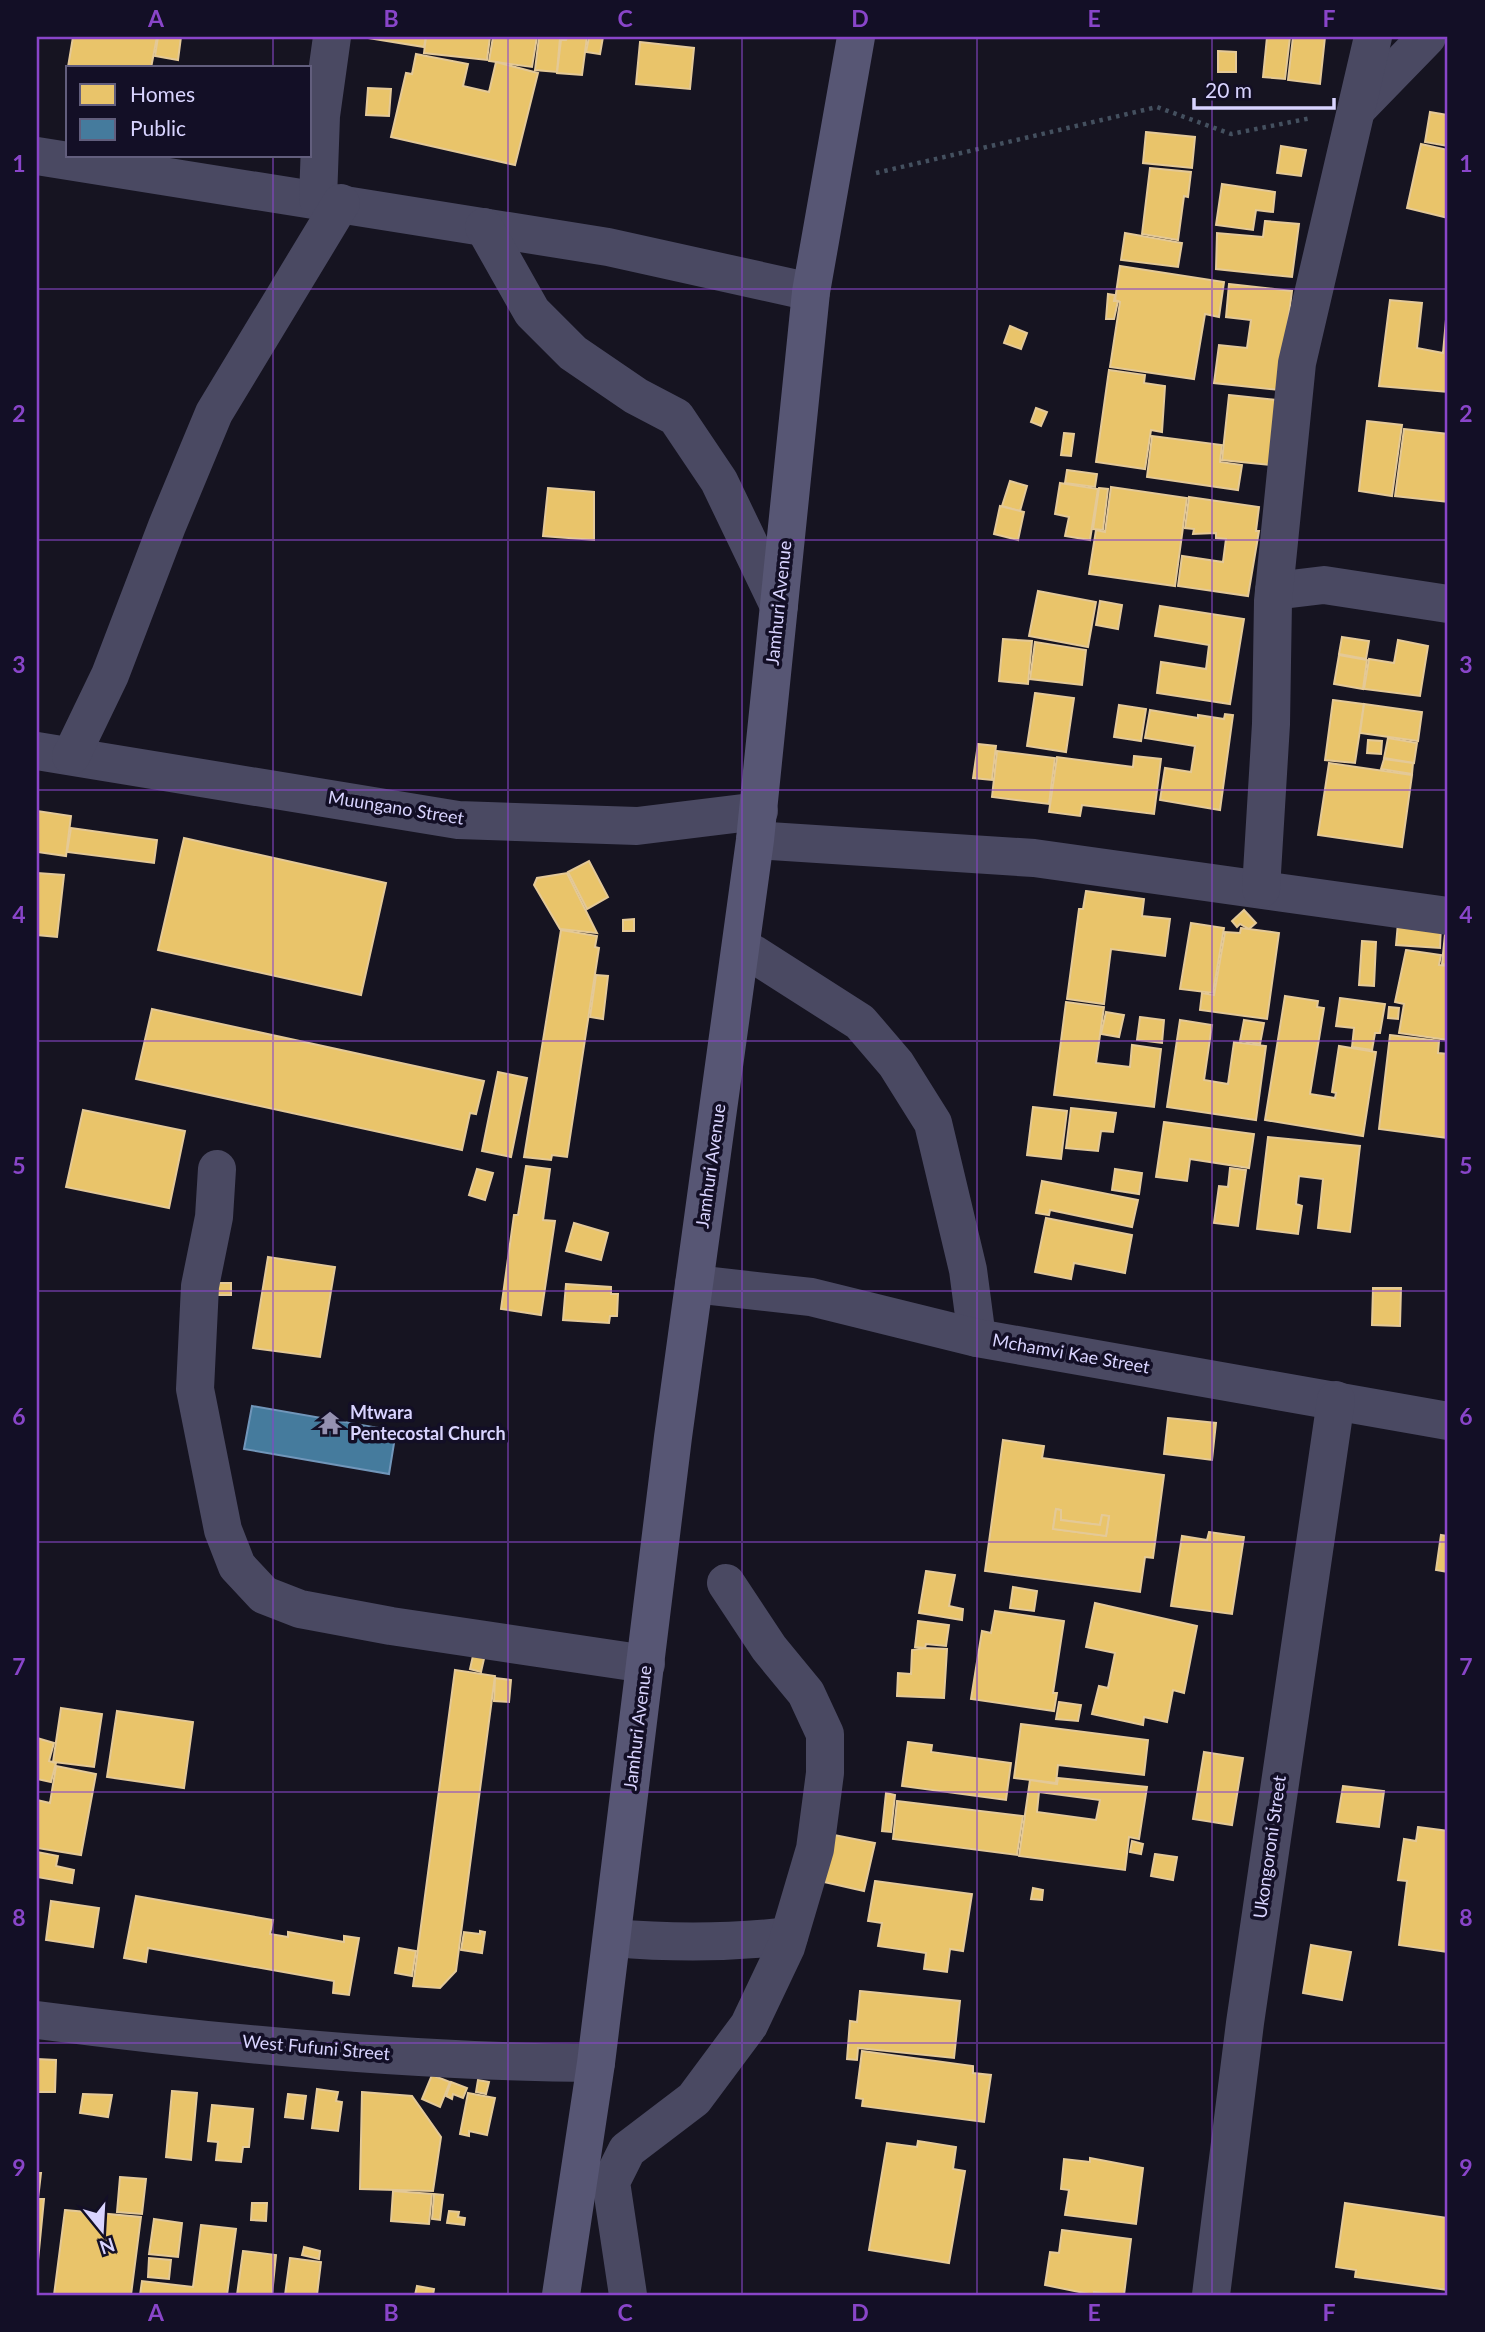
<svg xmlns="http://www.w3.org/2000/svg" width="1485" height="2332" font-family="Lato,sans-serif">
  <rect width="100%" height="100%" fill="#161421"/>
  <g fill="#e9c46a" stroke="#e4c997" stroke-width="2" fill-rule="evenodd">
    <polygon points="73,37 157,37 151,68 68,68 67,73"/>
    <polygon points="158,37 181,37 178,60 155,56"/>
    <polygon points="362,37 426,37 424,47"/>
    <polygon points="426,37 490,37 487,60 424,53"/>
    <polygon points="493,37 537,37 532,67 489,61"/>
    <polygon points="539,37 566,37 560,38 557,72 535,70"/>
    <polygon points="567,37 587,37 582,75 557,73 561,40 566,40"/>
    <polygon points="589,37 603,37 600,54 586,52"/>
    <polygon points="1267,37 1290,37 1285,79 1263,77"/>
    <polygon points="1293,37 1325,37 1320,84 1288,80"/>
    <polygon points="640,42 694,48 690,89 636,84"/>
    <polygon points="1218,51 1236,52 1236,72 1218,72"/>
    <polygon points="416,54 468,64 463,86 489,92 496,62 538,73 515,165 391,137 406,73 412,74"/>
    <polygon points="368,88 391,89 389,116 366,115"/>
    <polygon points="1430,112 1448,115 1448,146 1425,142"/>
    <polygon points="1146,132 1195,137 1192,168 1143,163"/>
    <polygon points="1421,144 1448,150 1448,218 1407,208"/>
    <polygon points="1281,146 1306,150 1301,176 1277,173"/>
    <polygon points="1150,168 1191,172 1188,197 1184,196 1178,240 1142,234"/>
    <polygon points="1222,184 1275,192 1273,212 1256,210 1253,230 1216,225"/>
    <polygon points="1265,221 1299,224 1292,277 1216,269 1217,233 1263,237"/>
    <polygon points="1125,233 1182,243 1178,267 1121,260"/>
    <polygon points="1120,266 1224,282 1219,317 1205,314 1194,379 1110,367 1120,302 1115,300"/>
    <polygon points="1229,284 1292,291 1279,390 1214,383 1219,345 1247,348 1251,320 1226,317"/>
    <polygon points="1108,294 1115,295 1114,301 1118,301 1114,319 1106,319"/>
    <polygon points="1448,297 1448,392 1379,386 1390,300 1422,303 1417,348 1443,353"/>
    <polygon points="1010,326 1027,333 1021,349 1004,343"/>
    <polygon points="1109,370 1145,375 1144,383 1165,386 1162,432 1151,430 1145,469 1096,462"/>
    <polygon points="1229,395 1276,400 1270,465 1222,460"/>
    <polygon points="1036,408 1047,412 1041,426 1031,422"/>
    <polygon points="1367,421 1402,425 1392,496 1359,491"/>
    <polygon points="1404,429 1448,434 1448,502 1395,496"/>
    <polygon points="1064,433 1074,434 1071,456 1061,455"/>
    <polygon points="1152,436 1222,445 1220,462 1242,465 1238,490 1147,477"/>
    <polygon points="1067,470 1097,474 1095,487 1065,483"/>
    <polygon points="1010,481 1027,486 1020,511 1002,506"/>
    <polygon points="1060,483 1098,489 1090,540 1065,536 1069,517 1055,514"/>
    <polygon points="1111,487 1187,498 1175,586 1089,574 1096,530 1105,532"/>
    <polygon points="548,488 594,492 594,540 543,536"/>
    <polygon points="1099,488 1108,489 1103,530 1093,529"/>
    <polygon points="1189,497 1259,507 1256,531 1259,531 1248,596 1178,586 1182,556 1223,562 1226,539 1216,538 1216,533 1193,534 1194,529 1185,528"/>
    <polygon points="1000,506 1024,512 1018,540 994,534"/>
    <polygon points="1038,591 1096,602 1088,647 1029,636"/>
    <polygon points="1100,601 1122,605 1118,629 1096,625"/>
    <polygon points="1160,606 1244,619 1230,704 1157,693 1161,662 1206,669 1209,645 1155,636"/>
    <polygon points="1342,637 1369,641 1366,659 1339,654"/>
    <polygon points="1003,639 1032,641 1028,684 999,681"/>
    <polygon points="1398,640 1428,646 1420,696 1364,689 1369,659 1394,663"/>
    <polygon points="1035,642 1086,650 1082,685 1030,679"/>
    <polygon points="1339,655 1367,660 1363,689 1334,684"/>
    <polygon points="1035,693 1074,698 1066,752 1027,746"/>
    <polygon points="1333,700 1364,704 1355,763 1325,760"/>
    <polygon points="1364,704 1422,712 1418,741 1360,733"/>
    <polygon points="1119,705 1146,709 1141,741 1114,737"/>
    <polygon points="1150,710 1198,718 1198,715 1224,719 1225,714 1233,715 1220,810 1160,800 1165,768 1191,772 1195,746 1145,738"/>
    <polygon points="1388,738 1417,743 1414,763 1384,758"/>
    <polygon points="1368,740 1382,741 1381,754 1367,753"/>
    <polygon points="978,744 996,746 992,780 973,778"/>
    <polygon points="997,751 1055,758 1049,804 992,797"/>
    <polygon points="1134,756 1161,759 1154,814 1082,805 1080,816 1049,812 1057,757 1133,767"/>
    <polygon points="1384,759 1413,763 1412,774 1381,769"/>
    <polygon points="1329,763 1412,775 1402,847 1318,835"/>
    <polygon points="37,811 71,816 66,856 37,852"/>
    <polygon points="71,828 157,840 154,863 67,852"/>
    <polygon points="184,838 386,883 361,995 158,950"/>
    <polygon points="589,861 608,897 587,909 568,872"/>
    <polygon points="37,873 64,875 57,937 37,935"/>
    <polygon points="567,873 597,933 560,929 534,885 537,878"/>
    <polygon points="1086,891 1144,899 1142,916 1170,919 1165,956 1111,949 1104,1004 1067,999 1079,909 1083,909"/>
    <polygon points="1244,910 1256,923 1249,929 1240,924 1237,927 1232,921"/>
    <polygon points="634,919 634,931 623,931 623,920"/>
    <polygon points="1191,923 1224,928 1213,993 1180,989"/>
    <polygon points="1398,923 1441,925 1440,948 1396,945"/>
    <polygon points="1446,924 1448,924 1448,965 1442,964"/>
    <polygon points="1241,928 1279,933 1267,1019 1200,1010 1202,993 1214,995 1225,932 1240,933"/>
    <polygon points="561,930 597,936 595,947 599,948 567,1157 552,1155 551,1160 524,1157"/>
    <polygon points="1362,941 1376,942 1374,986 1359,985"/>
    <polygon points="1406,950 1441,955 1439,965 1448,966 1448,1040 1399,1033 1404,1004 1395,1002"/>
    <polygon points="596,975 608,976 603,1019 590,1017"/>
    <polygon points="1285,996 1318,1001 1317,1007 1324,1008 1310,1094 1335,1098 1336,1093 1332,1092 1339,1046 1376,1052 1363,1136 1265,1120"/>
    <polygon points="1340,998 1385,1004 1380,1033 1375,1033 1372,1050 1352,1047 1354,1028 1336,1026"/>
    <polygon points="1066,1002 1104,1007 1096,1063 1130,1067 1132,1045 1161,1049 1154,1107 1054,1095"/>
    <polygon points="1389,1007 1399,1008 1398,1019 1388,1018"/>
    <polygon points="152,1009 484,1081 476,1114 470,1113 462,1150 136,1079"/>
    <polygon points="1106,1012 1124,1015 1119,1037 1101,1034"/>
    <polygon points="1140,1017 1164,1020 1162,1043 1137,1040"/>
    <polygon points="1180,1020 1212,1025 1204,1080 1228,1084 1234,1042 1266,1046 1256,1120 1167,1107"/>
    <polygon points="1244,1020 1264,1023 1260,1044 1240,1041"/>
    <polygon points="1390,1035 1439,1041 1438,1053 1448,1054 1448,1138 1379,1129"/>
    <polygon points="498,1072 527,1078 511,1157 482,1151"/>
    <polygon points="1033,1107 1067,1111 1061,1159 1027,1155"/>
    <polygon points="1071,1108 1116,1113 1113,1132 1101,1131 1098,1151 1066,1148"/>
    <polygon points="83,1110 185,1131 169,1208 66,1187"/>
    <polygon points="1164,1122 1254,1134 1249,1168 1190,1159 1187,1181 1156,1177"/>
    <polygon points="1268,1137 1360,1146 1350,1232 1318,1228 1323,1179 1299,1176 1296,1204 1302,1206 1298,1234 1257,1229"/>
    <polygon points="526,1166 550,1169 543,1220 555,1221 541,1315 501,1309 514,1215 518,1215"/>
    <polygon points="1230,1168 1246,1170 1238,1226 1214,1223 1219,1186 1228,1187"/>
    <polygon points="477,1169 493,1173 485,1200 469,1195"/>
    <polygon points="1115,1169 1142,1173 1139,1194 1112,1190"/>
    <polygon points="1042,1181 1138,1200 1132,1227 1050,1210 1049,1215 1036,1213"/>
    <polygon points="1046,1218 1132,1235 1125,1273 1074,1263 1071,1279 1035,1272"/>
    <polygon points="574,1223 608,1233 601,1260 566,1251"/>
    <polygon points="268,1257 335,1267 320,1357 253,1348"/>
    <rect x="213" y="1283" width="18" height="12"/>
    <polygon points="566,1284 611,1287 611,1294 618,1294 617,1316 610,1316 609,1323 563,1320"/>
    <polygon points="1373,1288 1401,1288 1400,1326 1372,1325"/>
    <polygon points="1168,1418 1216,1423 1212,1460 1164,1454"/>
    <path d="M1003 1440 1044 1446 1042 1458 1164 1475 1153 1558 1145 1557 1140 1592 985 1571ZM1056 1509 1061 1510V1520L1100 1525 1102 1515 1109 1516 1106 1536 1053 1529Z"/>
    <polygon points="1056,1509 1061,1510 1061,1520 1100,1525 1102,1515 1109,1516 1106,1536 1053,1529"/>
    <polygon points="1209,1532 1244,1537 1232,1614 1171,1606 1182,1536 1207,1540"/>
    <polygon points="1441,1535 1448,1536 1448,1572 1436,1570"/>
    <polygon points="926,1571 955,1575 949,1606 963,1609 962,1620 919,1613"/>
    <polygon points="1013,1587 1037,1591 1034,1611 1010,1608"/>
    <polygon points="1095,1603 1197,1626 1184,1693 1173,1690 1167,1722 1144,1717 1143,1725 1092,1714 1099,1686 1108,1688 1115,1653 1086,1647"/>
    <polygon points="995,1611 1064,1621 1053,1693 1057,1693 1054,1711 971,1699 982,1631 991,1633"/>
    <polygon points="918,1621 949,1625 946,1646 926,1644 925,1648 915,1647"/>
    <polygon points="475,1647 486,1650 481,1672 470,1669"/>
    <polygon points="925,1648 947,1649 944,1698 897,1696 898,1673 911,1674 912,1650"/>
    <polygon points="455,1670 495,1676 456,1971 440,1988 413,1986"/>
    <polygon points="495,1678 511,1680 509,1702 494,1701"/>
    <polygon points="1059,1702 1081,1705 1078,1721 1056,1719"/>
    <polygon points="61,1708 102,1714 94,1767 53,1762"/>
    <polygon points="117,1711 193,1722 184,1788 107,1777"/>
    <polygon points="1021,1724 1148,1740 1144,1775 1058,1765 1056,1783 1014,1778"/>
    <polygon points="37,1738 54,1743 49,1761 56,1763 51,1782 37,1779"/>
    <polygon points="908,1742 932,1745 931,1752 1011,1763 1006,1800 902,1786"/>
    <polygon points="1204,1752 1243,1758 1232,1825 1193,1819"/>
    <polygon points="56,1766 96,1774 81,1855 37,1848 37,1800 50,1803"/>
    <path d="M1058 1778 1147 1787 1139 1839 1129 1837 1125 1870 1019 1856 1030 1780 1057 1784ZM1039 1792 1100 1800 1096 1820 1037 1812Z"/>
    <polygon points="1343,1786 1384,1791 1379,1827 1337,1822"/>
    <polygon points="886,1793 895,1795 891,1832 882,1831"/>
    <polygon points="897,1801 1023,1816 1017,1855 893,1839"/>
    <polygon points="1418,1827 1448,1831 1448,1952 1399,1945 1407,1881 1398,1880 1404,1839 1416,1841"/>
    <polygon points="834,1835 875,1843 864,1891 824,1882"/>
    <polygon points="1132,1841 1143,1844 1141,1854 1130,1852"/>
    <polygon points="37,1852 58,1856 56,1866 74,1870 72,1883 37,1877"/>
    <polygon points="1155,1854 1177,1857 1173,1880 1151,1876"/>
    <polygon points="875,1881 972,1894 963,1951 950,1949 947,1972 924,1969 926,1953 878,1946 882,1923 868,1921"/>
    <polygon points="1033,1888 1043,1890 1042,1900 1031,1899"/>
    <polygon points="136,1896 273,1920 270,1934 288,1937 288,1932 344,1942 344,1936 359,1938 349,1995 333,1993 334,1981 148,1948 146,1962 124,1958"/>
    <polygon points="51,1901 99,1908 93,1947 46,1940"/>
    <polygon points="480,1931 485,1932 482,1953 461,1950 464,1932 480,1934"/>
    <polygon points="1311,1945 1351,1952 1342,2000 1303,1993"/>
    <polygon points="399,1948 416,1951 412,1976 395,1973"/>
    <polygon points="860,1991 960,2001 954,2058 858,2048 857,2060 847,2059 850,2021 857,2022"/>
    <polygon points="862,2051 973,2066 973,2073 991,2075 984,2122 862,2106 863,2099 856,2098"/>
    <polygon points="37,2059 56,2060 55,2092 37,2092"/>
    <polygon points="432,2075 450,2082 440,2107 422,2099"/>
    <polygon points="478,2080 489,2082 486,2094 476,2092"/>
    <polygon points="451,2082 467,2088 463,2098 453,2094 452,2099 446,2096"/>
    <polygon points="317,2089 338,2092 336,2101 342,2102 338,2131 312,2128"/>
    <polygon points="172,2091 197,2093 191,2160 166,2157"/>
    <polygon points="362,2092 412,2096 441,2137 433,2191 360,2189"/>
    <polygon points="468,2093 495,2098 487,2135 469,2131 469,2136 460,2134"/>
    <polygon points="83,2094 112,2095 108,2117 80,2113"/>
    <polygon points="288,2094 306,2096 303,2119 285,2117"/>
    <polygon points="212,2105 253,2109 249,2147 243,2147 241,2162 216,2160 218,2142 208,2141"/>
    <polygon points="918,2141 956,2147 953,2169 965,2171 949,2263 869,2250 887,2143 917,2147"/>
    <polygon points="1090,2158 1143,2168 1136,2224 1065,2215 1069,2190 1061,2189 1064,2159 1090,2162"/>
    <polygon points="37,2173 41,2173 38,2199 44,2199 37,2271"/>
    <polygon points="120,2177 146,2179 142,2214 117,2212"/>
    <polygon points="393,2191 432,2194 429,2224 391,2221"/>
    <polygon points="434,2194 443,2195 440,2220 432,2219"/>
    <polygon points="252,2203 267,2203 266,2221 251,2220"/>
    <polygon points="1345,2203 1448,2218 1448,2290 1355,2277 1356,2270 1336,2267"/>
    <polygon points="65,2210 141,2217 131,2295 54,2295"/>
    <polygon points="449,2211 459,2212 458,2217 465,2218 464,2225 447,2223"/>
    <polygon points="154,2219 182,2223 178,2257 149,2254"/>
    <polygon points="201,2225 236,2229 227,2295 140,2295 142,2281 193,2287"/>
    <polygon points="1062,2230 1131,2239 1124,2295 1094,2292 1094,2295 1045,2285 1050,2252 1059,2253"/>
    <polygon points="304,2247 320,2251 319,2259 302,2255"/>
    <polygon points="243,2251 276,2255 272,2295 237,2295"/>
    <polygon points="149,2258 171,2260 169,2279 148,2277"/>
    <polygon points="290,2258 321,2262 317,2295 285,2295"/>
    <polygon points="417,2286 434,2289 433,2295 415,2295"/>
  </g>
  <polygon fill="#457b9d" stroke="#7196ba" stroke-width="2" points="252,1406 396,1431 389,1474 244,1449"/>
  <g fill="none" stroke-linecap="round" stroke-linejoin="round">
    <polyline stroke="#44505f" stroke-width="4.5" stroke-dasharray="3.5 5" stroke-linecap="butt" points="876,173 1157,107 1231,134 1311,118"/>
    <g stroke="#4a4962" stroke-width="38">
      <polyline points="1357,109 1427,37"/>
      <polyline points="37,156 608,247 811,292"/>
      <polyline points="318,199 321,116 332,37"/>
      <polyline points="484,227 532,312 573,353 636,396 676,417 719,481 779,606"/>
      <polyline points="1274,591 1324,585 1448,604"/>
      <polyline points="37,751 458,820 637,826 759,811"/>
      <polyline points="71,756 110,675 167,526 214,413 341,203"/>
      <polyline points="755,840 1034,858 1448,916"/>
      <polyline points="1261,889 1271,724 1273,601 1297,363 1373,37"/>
      <polyline points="741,946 860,1022 896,1064 933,1123 968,1270 977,1338"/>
      <polyline points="217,1169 214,1217 200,1286 195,1389 223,1530 237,1566 264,1595 300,1609 391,1626 646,1664"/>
      <polyline points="694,1284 811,1297 977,1338 1448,1421"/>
      <path d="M612 1938C671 1943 730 1943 789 1936"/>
      <path d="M37 2020C222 2044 410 2062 596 2063"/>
      <polyline points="628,2295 611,2182 627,2150 694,2099 749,2025 786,1947 815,1849 825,1773 825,1734 806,1693 769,1648 726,1583"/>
      <polyline points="1211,2295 1245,2023 1336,1400"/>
    </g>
    <polyline stroke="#575674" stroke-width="38" points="561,2295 596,2063 673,1437 755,840 811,292 856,37"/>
  </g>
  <path fill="none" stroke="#8945c9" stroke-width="2" stroke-opacity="0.55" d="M273 37V68M508 37V2295M742 37V2295M977 37V2295M1212 37V2295M273 156V2295M37 289H1448M37 540H1448M37 790H1448M37 1041H1448M37 1291H1448M37 1542H1448M37 1792H1448M37 2043H1448"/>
  <defs>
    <g id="temple-bare" transform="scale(1.89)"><path d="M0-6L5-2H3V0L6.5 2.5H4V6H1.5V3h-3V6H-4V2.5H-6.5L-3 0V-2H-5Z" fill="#9591b1" stroke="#130f26" stroke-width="2.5" paint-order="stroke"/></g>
  </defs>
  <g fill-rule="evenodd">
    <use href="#temple-bare" x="330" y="1423"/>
  </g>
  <g text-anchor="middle" stroke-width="7" stroke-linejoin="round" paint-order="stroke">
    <g font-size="18" fill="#d9d4ff" stroke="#130f26">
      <text transform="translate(779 603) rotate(-84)" y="6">Jamhuri Avenue</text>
      <text transform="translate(396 808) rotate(9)" y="6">Muungano Street</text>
      <text transform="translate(711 1166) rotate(-82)" y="6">Jamhuri Avenue</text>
      <text transform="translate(1071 1354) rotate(10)" y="6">Mchamvi Kae Street</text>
      <text transform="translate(638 1728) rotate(-83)" y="6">Jamhuri Avenue</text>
      <text transform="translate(1270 1847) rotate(-82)" y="6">Ukongoroni Street</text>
      <text transform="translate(316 2048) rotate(5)" y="6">West Fufuni Street</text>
    </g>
    <g font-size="18" font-weight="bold" fill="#d9d4ff" stroke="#130f26" text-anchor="start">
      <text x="350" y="1419">Mtwara<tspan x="350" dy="21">Pentecostal Church</tspan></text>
    </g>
  </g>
  <rect width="1485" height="2332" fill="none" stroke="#130f26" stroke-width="77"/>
  <rect x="66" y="66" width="245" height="91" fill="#130f26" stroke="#625e7d" stroke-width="2"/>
  <rect x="80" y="84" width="35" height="21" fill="#e9c46a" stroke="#625e7d" stroke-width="2"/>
  <text x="130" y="102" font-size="21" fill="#d9d4ff">Homes</text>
  <rect x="80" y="119" width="35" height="21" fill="#457b9d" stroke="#625e7d" stroke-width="2"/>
  <text x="130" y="136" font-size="21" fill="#d9d4ff">Public</text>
  <g transform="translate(102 2230) rotate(162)" stroke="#130f26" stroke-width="5" paint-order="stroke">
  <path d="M0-5L12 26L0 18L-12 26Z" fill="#d9d4ff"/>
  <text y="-10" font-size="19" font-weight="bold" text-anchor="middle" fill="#d9d4ff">N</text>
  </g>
  <path d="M1194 98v10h140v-10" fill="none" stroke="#d9d4ff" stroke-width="3.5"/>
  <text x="1205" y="98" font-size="21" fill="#d9d4ff" stroke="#130f26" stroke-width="5" paint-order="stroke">20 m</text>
  <rect x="38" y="38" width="1408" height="2256" fill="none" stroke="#8945c9" stroke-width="2.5"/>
  <g font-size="23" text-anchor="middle" font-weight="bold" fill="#8945c9">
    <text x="156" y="27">A</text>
    <text x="391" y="27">B</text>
    <text x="625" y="27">C</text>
    <text x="860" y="27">D</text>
    <text x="1094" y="27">E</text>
    <text x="1329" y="27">F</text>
    <text x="19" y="172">1</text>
    <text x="1466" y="172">1</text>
    <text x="19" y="422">2</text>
    <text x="1466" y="422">2</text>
    <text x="19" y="673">3</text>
    <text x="1466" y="673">3</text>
    <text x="19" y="923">4</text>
    <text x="1466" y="923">4</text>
    <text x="19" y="1174">5</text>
    <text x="1466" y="1174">5</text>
    <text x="19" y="1425">6</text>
    <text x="1466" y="1425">6</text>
    <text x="19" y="1675">7</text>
    <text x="1466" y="1675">7</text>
    <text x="19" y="1926">8</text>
    <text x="1466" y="1926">8</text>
    <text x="19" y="2176">9</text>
    <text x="1466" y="2176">9</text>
    <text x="156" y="2321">A</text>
    <text x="391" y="2321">B</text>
    <text x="625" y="2321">C</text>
    <text x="860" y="2321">D</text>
    <text x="1094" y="2321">E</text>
    <text x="1329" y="2321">F</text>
  </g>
</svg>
